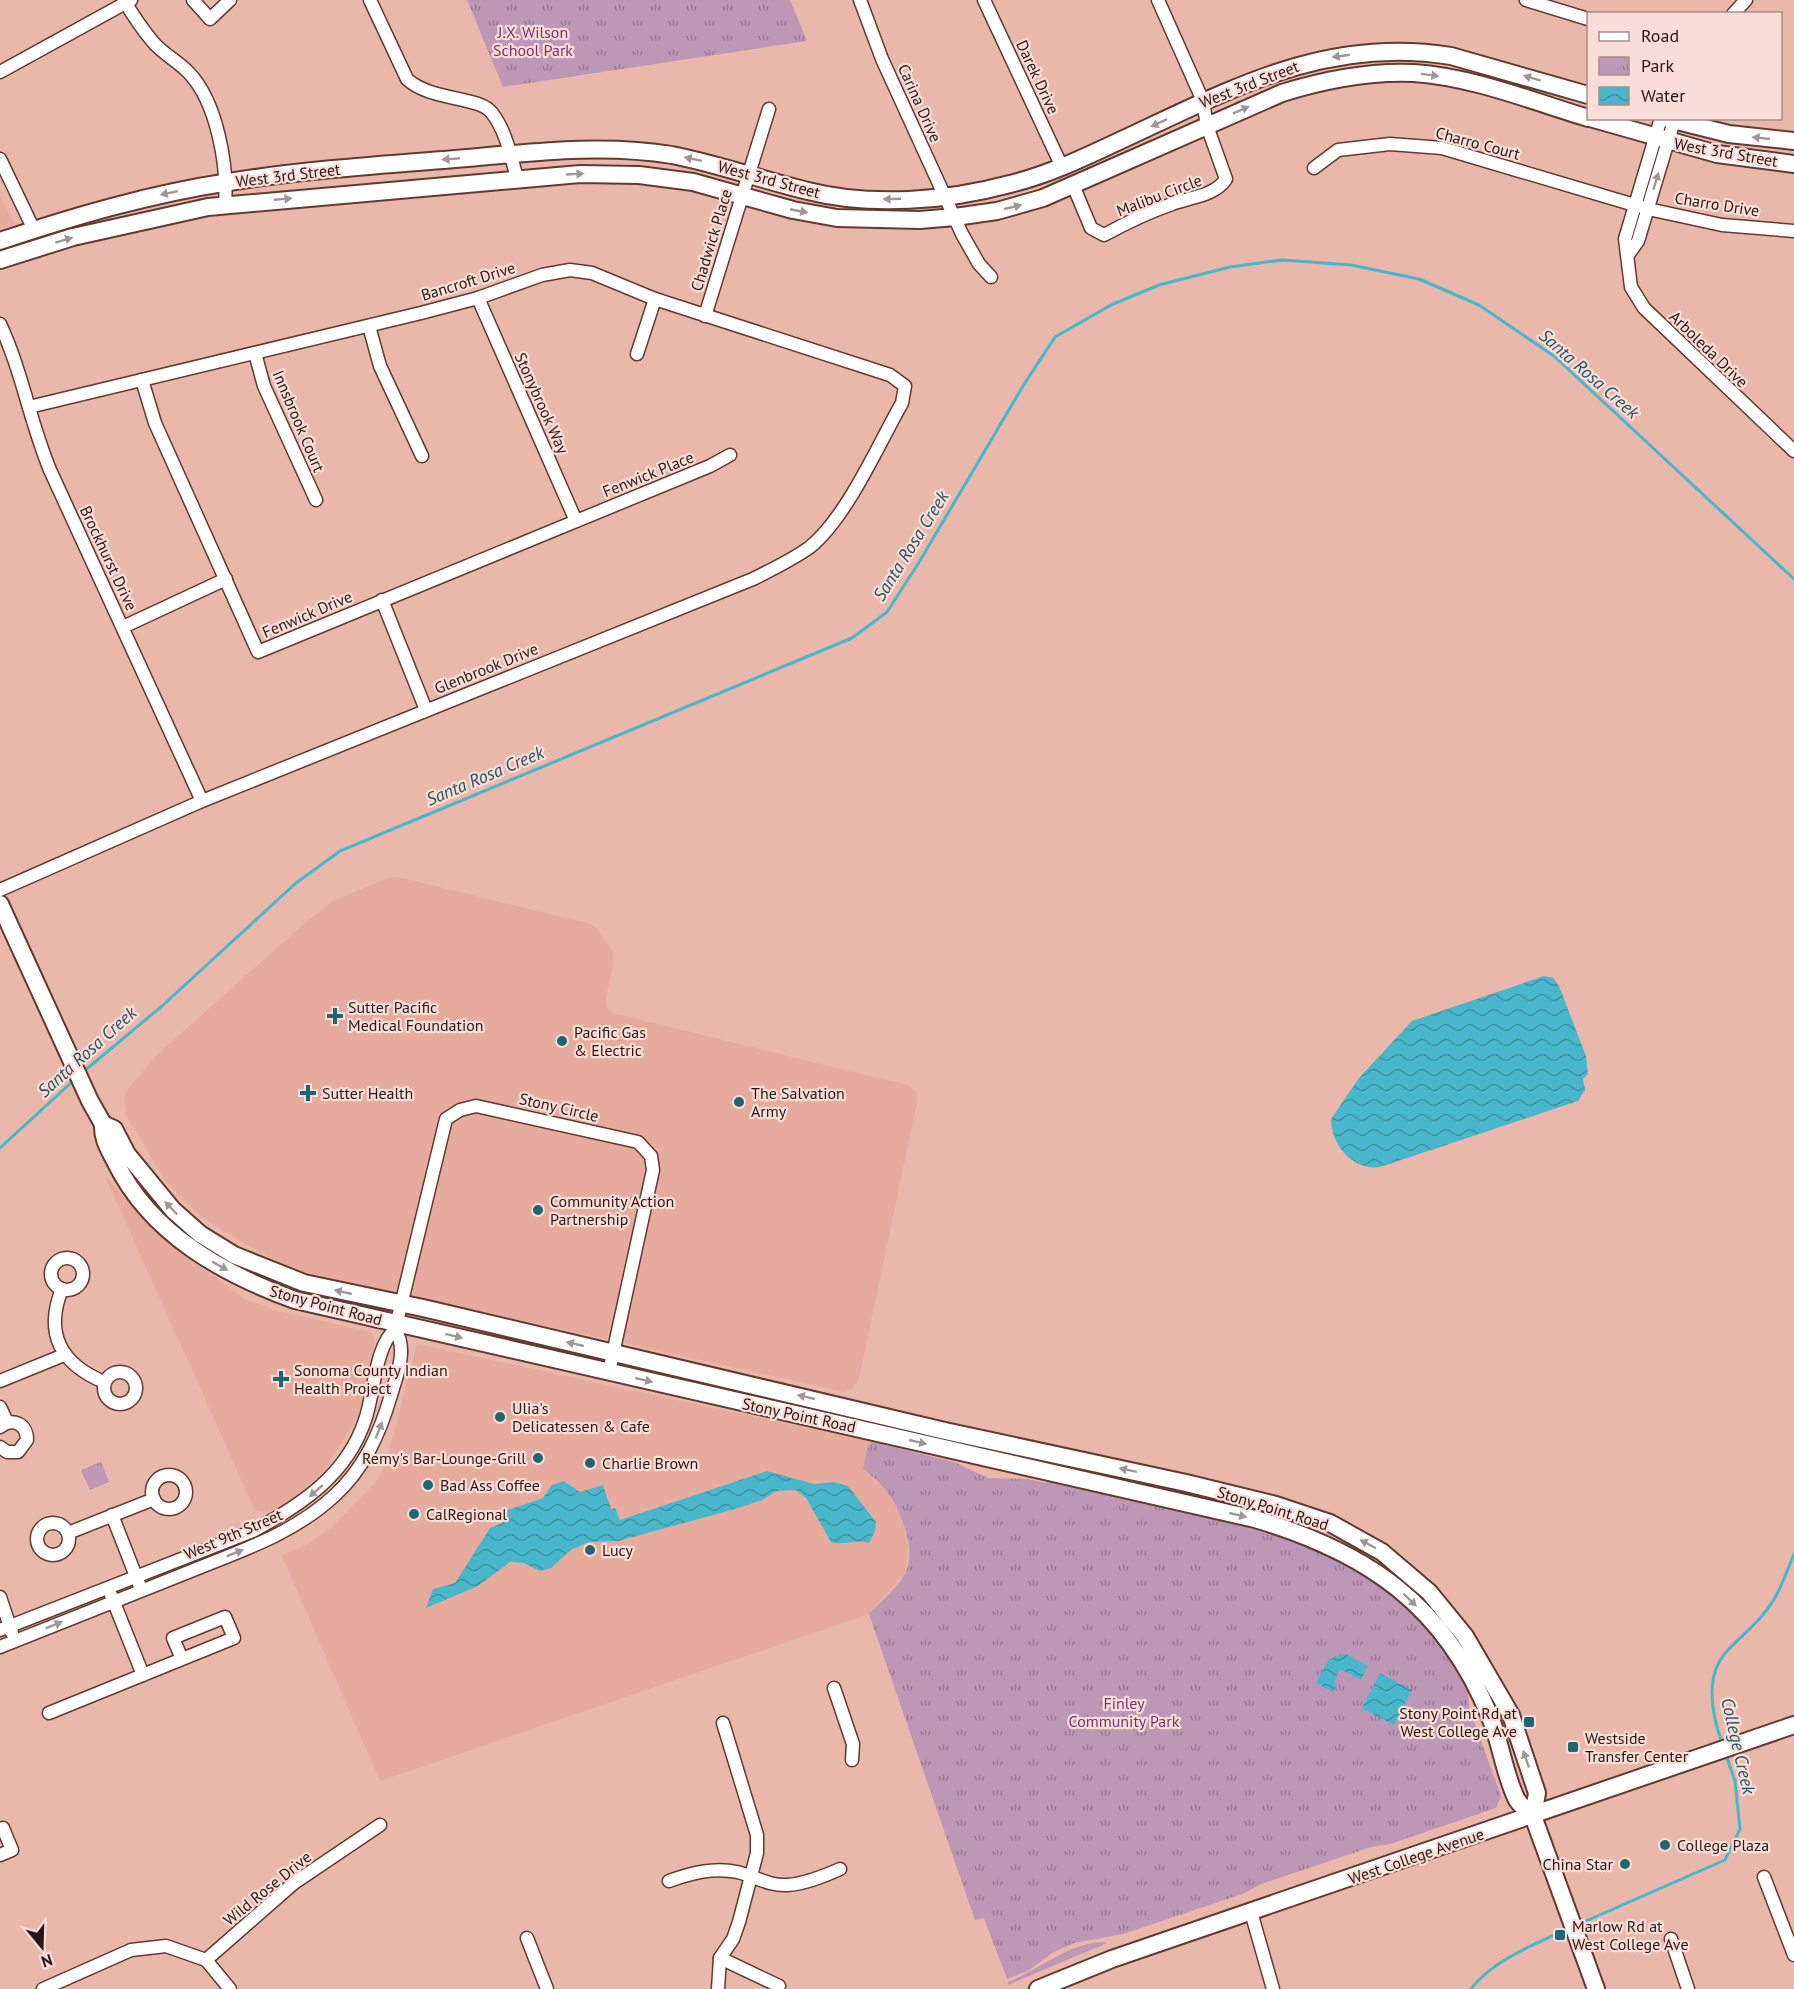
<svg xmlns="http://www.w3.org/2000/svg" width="1794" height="1989" font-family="'PT Sans',sans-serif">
  <defs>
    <pattern id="park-tufts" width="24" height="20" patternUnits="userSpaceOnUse" patternTransform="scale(1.5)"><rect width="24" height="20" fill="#be97b7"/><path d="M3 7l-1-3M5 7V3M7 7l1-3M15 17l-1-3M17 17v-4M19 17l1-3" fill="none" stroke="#9b7a94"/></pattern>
    <pattern id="water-waves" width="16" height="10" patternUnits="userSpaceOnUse" patternTransform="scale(1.5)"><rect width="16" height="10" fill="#48b7cc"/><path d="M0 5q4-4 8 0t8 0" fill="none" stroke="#3c94a4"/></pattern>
  </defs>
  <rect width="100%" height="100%" fill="#eab7ab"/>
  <g fill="#e7ab9e">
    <polygon points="0,196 15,224 0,230"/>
    <polygon points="390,877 398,877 591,924 598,930 613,952 613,965 606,998 607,1008 613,1013 907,1085 916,1092 917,1102 859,1379 853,1388 844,1392 294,1270 250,1247 200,1216 166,1182 126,1115 124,1099 127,1090 158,1054 306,922 332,902"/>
    <polygon points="104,1174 140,1216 187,1257 245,1299 275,1310 370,1332 374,1337 375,1342 358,1416 325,1470 293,1500 268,1512 255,1510"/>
    <polygon points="417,1344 872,1442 868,1446 863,1469 885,1488 901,1517 908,1546 906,1572 869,1614 380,1781 282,1556 309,1543 332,1527 376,1482 385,1466"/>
  </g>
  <path fill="#be97b7" d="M1103 1942 1107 1943 1008 1985V1982C1041 1969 1066 1944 1103 1942Z"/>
  <g fill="url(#park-tufts)">
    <polygon points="467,0 790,0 807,41 503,87"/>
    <path d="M872 1442 954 1462 988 1478 1027 1479 1046 1483 1048 1481 1281 1535 1352 1566 1378 1583 1421 1621 1451 1657 1468 1687 1469 1708 1501 1796 1496 1808 1390 1844 1371 1847 1261 1884 1245 1893 1123 1934 1074 1943 1052 1953 1028 1971 1007 1979 984 1918 975 1920 869 1614C879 1603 900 1585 906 1572 917 1548 899 1506 884 1488 878 1480 870 1475 863 1469L868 1446Z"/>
    <polygon points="101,1462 109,1482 90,1490 81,1470"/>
  </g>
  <g fill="url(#water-waves)">
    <path d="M1544 976 1553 978 1559 986 1586 1056 1588 1074 1583 1079 1585 1090 1578 1101 1380 1167C1353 1171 1331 1145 1331 1119L1359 1078 1412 1021Z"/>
    <path d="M767 1471 814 1484 834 1482 848 1486 876 1522 875 1531 869 1543C856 1539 844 1546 831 1542L806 1498 796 1490 777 1491 762 1500 735 1509 618 1541 589 1542 571 1550 551 1568 540 1571 523 1563 510 1562 478 1586 426 1608 433 1589 455 1583 490 1528 502 1523 499 1513 543 1498 552 1485 564 1481 580 1492 603 1485 611 1509 615 1508 620 1520Z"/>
    <polygon points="1345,1654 1368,1666 1361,1680 1340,1669 1334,1682 1337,1684 1333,1692 1316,1683 1329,1659"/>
    <polygon points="1380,1673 1412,1690 1394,1725 1362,1708"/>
  </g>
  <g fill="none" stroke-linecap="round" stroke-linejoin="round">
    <g stroke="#48b7cc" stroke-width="3">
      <polyline points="83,1072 162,1006 296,883 340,851 852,638 887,612 918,564 1023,386 1055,337 1111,305 1159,285 1230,267 1282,260 1351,265 1419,279 1479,305 1554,356 1794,579"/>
      <polyline points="0,1148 74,1080"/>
      <path d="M1722 1743C1712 1715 1704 1676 1727 1651 1743 1634 1764 1618 1776 1596 1783 1583 1788 1568 1794 1554"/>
      <polyline points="1579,1924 1725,1860 1740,1829 1735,1781 1726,1755"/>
      <path d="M1471 1989C1493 1960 1535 1944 1568 1929"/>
    </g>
    <g stroke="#633930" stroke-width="15">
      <g id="minor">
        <path d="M124 0C132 14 143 30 153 42 163 54 178 61 189 73 217 102 228 166 225 205"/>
        <polyline points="193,0 210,19 230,0"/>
        <path d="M370 0 407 79C430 101 480 96 492 113 506 131 511 157 517 178"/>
        <polyline points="860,0 882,59 962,234 979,264 991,277"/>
        <polyline points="984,0 1062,167"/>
        <polyline points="1526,0 1588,19"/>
        <polyline points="1733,14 1746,0"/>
        <polyline points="0,72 131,0"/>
        <polyline points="1661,118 1625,239 1631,287 1644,308 1794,451"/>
        <polyline points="0,159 34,230"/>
        <polyline points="1314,168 1338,150 1390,144 1442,148 1648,209 1722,225 1794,231"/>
        <path d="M1073 185 1091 228 1104 235C1126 223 1149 212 1172 204 1190 197 1215 196 1226 179L1207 126 1203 101 1158 0"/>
        <polyline points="1628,255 1638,241 1674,121"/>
        <polyline points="478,298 576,521"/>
        <polyline points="705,316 769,109"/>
        <path d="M0 324C22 371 30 422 50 470L202 801"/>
        <polyline points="369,326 380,366 422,456"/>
        <polyline points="255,353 264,386 316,500"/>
        <polyline points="637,354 655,299"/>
        <polyline points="142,380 155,423 258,652 710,466 730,455"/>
        <polyline points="382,600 426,710"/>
        <polyline points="123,627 226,579"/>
        <path d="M0 890 202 801 753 579C773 569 792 560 810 547 847 517 878 445 902 403L905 386 890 375 655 299 592 273 570 270 542 275 478 298 421 313 29 407"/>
        <circle cx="67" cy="1274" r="16"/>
        <path d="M62 1289C44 1334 61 1364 104 1382"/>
        <circle cx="120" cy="1388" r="16"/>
        <polyline points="0,1381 64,1355"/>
        <polyline points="0,1407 7,1422"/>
        <path d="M0 1427C13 1417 27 1424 27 1440L18 1452H7L0 1447"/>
        <circle cx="169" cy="1492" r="17"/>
        <polyline points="112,1515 139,1584"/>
        <circle cx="53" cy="1539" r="16"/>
        <polyline points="68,1533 154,1499"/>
        <polyline points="111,1595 143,1675"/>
        <polyline points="0,1597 12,1633"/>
        <path d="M0 1630 253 1531C301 1505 347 1475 365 1420 374 1396 375 1345 395 1330L446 1119 460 1110 476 1106 638 1142 651 1156 653 1170 609 1372"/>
        <path d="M0 1647C62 1622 124 1598 186 1573 237 1552 292 1535 334 1496 364 1469 380 1433 391 1395 397 1375 408 1348 395 1330"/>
        <polyline points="834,1688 853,1744 852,1760"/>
        <polyline points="49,1713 234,1638 225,1617 173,1638 182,1659"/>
        <polyline points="0,1830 3,1828 12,1850 0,1855"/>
        <polyline points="1764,1877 1794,1955"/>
        <path d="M669 1881C691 1873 714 1867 737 1872 755 1876 768 1886 787 1885 805 1884 824 1876 840 1869"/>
        <polyline points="1251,1912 1273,1989"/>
        <polyline points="527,1938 547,1989"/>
        <polyline points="1671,1939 1688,1989"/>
        <polyline points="720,1958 779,1986"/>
        <polyline points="206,1960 230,1989"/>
        <polyline points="43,1989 131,1950 166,1946 206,1960 294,1883 380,1825"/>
        <polyline points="718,1989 720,1958 733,1939 739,1922 757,1853 757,1835 723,1723"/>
      </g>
    </g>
    <g stroke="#633930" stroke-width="20">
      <g id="major">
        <polyline points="1590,118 1717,154 1794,164"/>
        <polyline points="1665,118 1729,134 1794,141"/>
        <path d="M0 241C75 216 150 194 229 182 303 170 379 165 455 159 526 153 601 143 672 155 718 164 762 180 808 191 871 207 947 201 1010 184 1047 175 1081 159 1115 143 1226 92 1324 35 1451 56L1588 95"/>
        <path d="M0 260 73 237 208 207 580 174 639 175 693 182 793 210 837 218 920 220 955 217 997 211 1043 198 1282 93C1324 80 1369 71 1414 73 1473 77 1532 101 1588 118"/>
        <polyline points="0,904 90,1101 103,1124"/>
        <path d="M1533 1816 1537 1793 1511 1715 1465 1636 1429 1592 1382 1552 1330 1523 1276 1505 1186 1483 945 1431 423 1308 304 1283 234 1255 200 1234 173 1210 127 1154 114 1129 103 1124C102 1139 109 1149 116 1163 151 1234 223 1274 295 1300L1255 1519C1367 1552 1445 1605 1490 1717 1501 1743 1504 1774 1517 1800 1521 1806 1528 1811 1533 1816L1596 1989"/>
        <polyline points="1038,1989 1112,1959 1794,1725"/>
      </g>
    </g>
    <use href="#minor" stroke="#fff" stroke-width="12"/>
    <use href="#major" stroke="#fff" stroke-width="16"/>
  </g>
  <defs><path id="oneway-solid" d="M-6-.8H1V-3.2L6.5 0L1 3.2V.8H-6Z" transform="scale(1.5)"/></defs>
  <g fill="#9f9795">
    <use href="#oneway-solid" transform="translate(1341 56) rotate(172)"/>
    <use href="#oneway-solid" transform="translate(1430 75) rotate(7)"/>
    <use href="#oneway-solid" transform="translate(1532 78) rotate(-164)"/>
    <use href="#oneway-solid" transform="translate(1241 110) rotate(-24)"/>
    <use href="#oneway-solid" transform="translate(1159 123) rotate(155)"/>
    <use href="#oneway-solid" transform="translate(1761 138) rotate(-174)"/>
    <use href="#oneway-solid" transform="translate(451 159) rotate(175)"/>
    <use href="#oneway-solid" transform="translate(693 159) rotate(-168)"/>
    <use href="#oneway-solid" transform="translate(575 174) rotate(-3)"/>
    <use href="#oneway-solid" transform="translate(1656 181) rotate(-73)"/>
    <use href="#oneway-solid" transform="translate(169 193) rotate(168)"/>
    <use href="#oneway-solid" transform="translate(283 199) rotate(-5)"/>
    <use href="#oneway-solid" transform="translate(892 199) rotate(178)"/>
    <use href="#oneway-solid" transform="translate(1013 207) rotate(-13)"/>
    <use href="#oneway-solid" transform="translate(799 211) rotate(11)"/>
    <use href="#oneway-solid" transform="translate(64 240) rotate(-17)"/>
    <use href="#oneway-solid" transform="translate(171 1208) rotate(-134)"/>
    <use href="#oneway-solid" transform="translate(220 1266) rotate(29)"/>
    <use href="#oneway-solid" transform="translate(343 1292) rotate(-167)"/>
    <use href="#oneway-solid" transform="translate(454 1336) rotate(14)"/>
    <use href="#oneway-solid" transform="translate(575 1344) rotate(-167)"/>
    <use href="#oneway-solid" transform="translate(644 1380) rotate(13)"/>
    <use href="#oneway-solid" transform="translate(806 1397) rotate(-167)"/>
    <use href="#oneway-solid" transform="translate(379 1430) rotate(-68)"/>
    <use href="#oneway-solid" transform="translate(918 1442) rotate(13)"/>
    <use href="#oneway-solid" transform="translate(1128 1470) rotate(-168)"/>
    <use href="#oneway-solid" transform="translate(316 1491) rotate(139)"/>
    <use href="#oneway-solid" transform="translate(1238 1515) rotate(13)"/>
    <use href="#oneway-solid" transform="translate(1368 1544) rotate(-152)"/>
    <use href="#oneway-solid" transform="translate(235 1553) rotate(-22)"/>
    <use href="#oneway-solid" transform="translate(1410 1600) rotate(44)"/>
    <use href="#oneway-solid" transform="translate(54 1625) rotate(-22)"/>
    <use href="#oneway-solid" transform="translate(1526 1759) rotate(-109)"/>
  </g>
  <g fill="#1d6673" stroke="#f9ded8" stroke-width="2">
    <path d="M332 1007h6v6h6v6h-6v6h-6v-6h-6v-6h6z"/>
    <circle cx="562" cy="1041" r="6"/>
    <path d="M305 1084h6v6h6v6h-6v6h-6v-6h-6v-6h6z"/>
    <circle cx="739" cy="1102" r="6"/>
    <circle cx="538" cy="1210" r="6"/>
    <path d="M278 1370h6v6h6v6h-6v6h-6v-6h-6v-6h6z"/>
    <circle cx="500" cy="1417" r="6"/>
    <circle cx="538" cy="1458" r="6"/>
    <circle cx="590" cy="1463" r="6"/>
    <circle cx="428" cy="1485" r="6"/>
    <circle cx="414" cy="1514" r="6"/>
    <circle cx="590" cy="1550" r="6"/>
    <rect x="1523" y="1716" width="12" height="12" rx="3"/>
    <rect x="1567" y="1741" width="12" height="12" rx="3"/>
    <circle cx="1665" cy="1845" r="6"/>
    <circle cx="1625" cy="1864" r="6"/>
    <rect x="1554" y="1929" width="12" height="12" rx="3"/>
  </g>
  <g text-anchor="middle" stroke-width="4.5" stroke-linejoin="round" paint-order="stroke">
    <g font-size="16" fill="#7b3072" stroke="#f9ded8">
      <text x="533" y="38">J.X. Wilson<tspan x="533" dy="18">School Park</tspan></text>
      <text x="1124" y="1709">Finley<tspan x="1124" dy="18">Community Park</tspan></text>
    </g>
    <g font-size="16" fill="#2a1713" stroke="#f9ded8">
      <text transform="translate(1038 77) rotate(65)" y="6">Darek Drive</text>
      <text transform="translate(1249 84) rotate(-21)" y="6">West 3rd Street</text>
      <text transform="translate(920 103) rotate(66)" y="6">Carina Drive</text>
      <text transform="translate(1478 143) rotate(15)" y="6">Charro Court</text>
      <text transform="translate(1726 152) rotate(10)" y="6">West 3rd Street</text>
      <text transform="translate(288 175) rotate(-7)" y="6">West 3rd Street</text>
      <text transform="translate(769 179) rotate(15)" y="6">West 3rd Street</text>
      <text transform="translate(1159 195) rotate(-21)" y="6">Malibu Circle</text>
      <text transform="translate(1717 204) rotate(9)" y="6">Charro Drive</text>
      <text transform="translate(711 240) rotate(-73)" y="6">Chadwick Place</text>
      <text transform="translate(468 281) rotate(-17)" y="6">Bancroft Drive</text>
      <text transform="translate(1709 349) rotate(44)" y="6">Arboleda Drive</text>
      <text transform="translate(542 403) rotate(66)" y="6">Stonybrook Way</text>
      <text transform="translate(299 421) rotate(67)" y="6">Innsbrook Court</text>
      <text transform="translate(648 474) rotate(-22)" y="6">Fenwick Place</text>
      <text transform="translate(109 558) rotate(65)" y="6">Brockhurst Drive</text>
      <text transform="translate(307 614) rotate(-23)" y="6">Fenwick Drive</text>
      <text transform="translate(486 668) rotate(-22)" y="6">Glenbrook Drive</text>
      <text transform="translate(559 1107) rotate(13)" y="6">Stony Circle</text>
      <text transform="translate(326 1305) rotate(15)" y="6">Stony Point Road</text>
      <text transform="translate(799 1415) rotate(12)" y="6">Stony Point Road</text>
      <text transform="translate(1273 1508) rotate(17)" y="6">Stony Point Road</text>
      <text transform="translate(233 1534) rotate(-23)" y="6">West 9th Street</text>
      <text transform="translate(1416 1856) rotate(-19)" y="6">West College Avenue</text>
      <text transform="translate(267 1888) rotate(-39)" y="6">Wild Rose Drive</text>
    </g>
    <g font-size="16" fill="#2a1713" stroke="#f9ded8" text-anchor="start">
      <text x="348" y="1013">Sutter Pacific<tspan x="348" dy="18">Medical Foundation</tspan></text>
      <text x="574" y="1038">Pacific Gas<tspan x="574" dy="18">&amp; Electric</tspan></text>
      <text x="322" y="1099">Sutter Health</text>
      <text x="751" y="1099">The Salvation<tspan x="751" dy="18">Army</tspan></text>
      <text x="550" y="1207">Community Action<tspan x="550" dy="18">Partnership</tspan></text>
      <text x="294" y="1376">Sonoma County Indian<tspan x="294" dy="18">Health Project</tspan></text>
      <text x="512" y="1414">Ulia's<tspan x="512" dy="18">Delicatessen &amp; Cafe</tspan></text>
      <text x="526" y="1464" text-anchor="end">Remy's Bar-Lounge-Grill</text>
      <text x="602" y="1469">Charlie Brown</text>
      <text x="440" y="1491">Bad Ass Coffee</text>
      <text x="426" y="1520">CalRegional</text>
      <text x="602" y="1556">Lucy</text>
      <text x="1517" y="1719" text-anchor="end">Stony Point Rd at<tspan x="1517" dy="18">West College Ave</tspan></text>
      <text x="1585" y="1744">Westside<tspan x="1585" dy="18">Transfer Center</tspan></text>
      <text x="1677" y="1851">College Plaza</text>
      <text x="1613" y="1870" text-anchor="end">China Star</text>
      <text x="1572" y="1932">Marlow Rd at<tspan x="1572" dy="18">West College Ave</tspan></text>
    </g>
    <g font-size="18" font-style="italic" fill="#24535c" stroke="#f9ded8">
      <text transform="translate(1589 374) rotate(41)" y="6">Santa Rosa Creek</text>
      <text transform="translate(911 546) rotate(-58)" y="6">Santa Rosa Creek</text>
      <text transform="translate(485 776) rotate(-23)" y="6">Santa Rosa Creek</text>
      <text transform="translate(87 1052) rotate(-42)" y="6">Santa Rosa Creek</text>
      <text transform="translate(1738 1746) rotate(77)" y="6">College Creek</text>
    </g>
  </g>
  <rect x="1587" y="12" width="195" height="108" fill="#f9ded8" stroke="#a68e89" stroke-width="1.5"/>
  <rect x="1599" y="32" width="30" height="9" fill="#ffffff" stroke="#a68e89" stroke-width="1.5"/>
  <text x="1641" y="42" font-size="18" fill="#2a1713">Road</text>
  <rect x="1599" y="57" width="30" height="18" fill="url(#park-tufts)" stroke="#a68e89" stroke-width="1.5"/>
  <text x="1641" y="72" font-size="18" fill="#2a1713">Park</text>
  <rect x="1599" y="87" width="30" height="18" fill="url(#water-waves)" stroke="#a68e89" stroke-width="1.5"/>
  <text x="1641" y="102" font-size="18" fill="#2a1713">Water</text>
  <g transform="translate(42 1947) rotate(161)" stroke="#f9ded8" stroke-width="4.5" paint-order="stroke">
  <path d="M0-4.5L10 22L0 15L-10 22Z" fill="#2a1713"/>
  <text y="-9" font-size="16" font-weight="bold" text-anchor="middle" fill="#2a1713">N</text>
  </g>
</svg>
